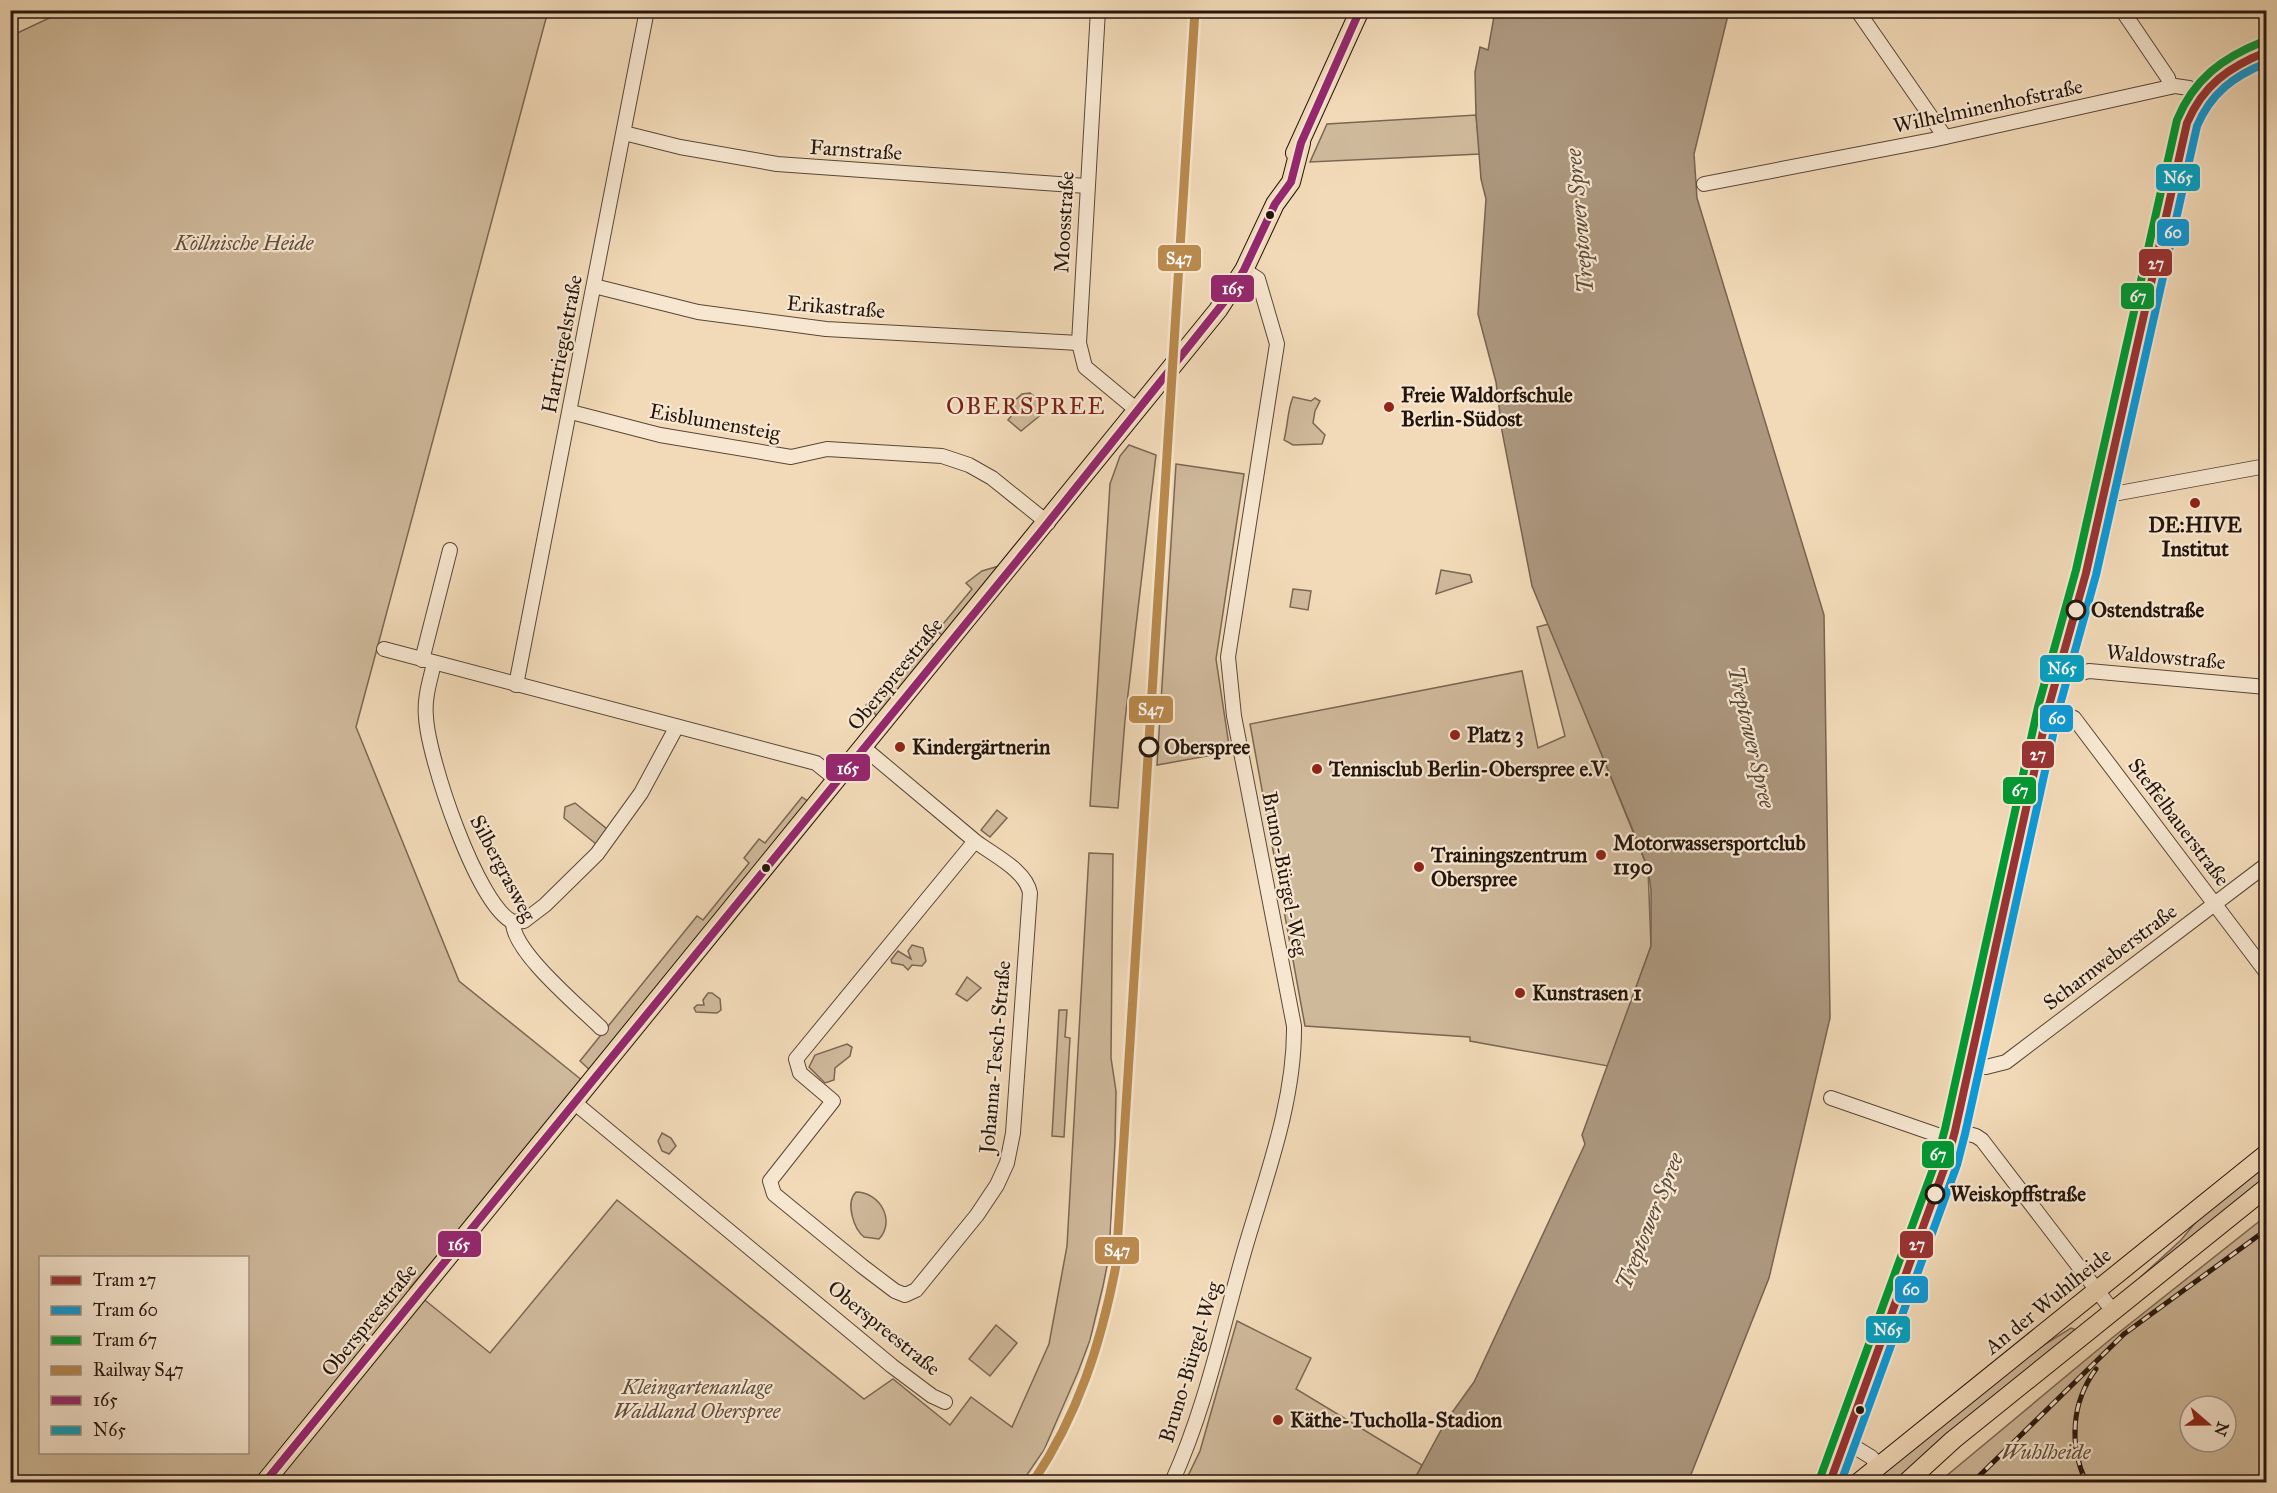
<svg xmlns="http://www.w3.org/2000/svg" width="2277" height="1493" font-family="'IM FELL Great Primer',serif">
  <rect width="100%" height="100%" fill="#f2dab8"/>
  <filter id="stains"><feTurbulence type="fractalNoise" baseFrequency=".00333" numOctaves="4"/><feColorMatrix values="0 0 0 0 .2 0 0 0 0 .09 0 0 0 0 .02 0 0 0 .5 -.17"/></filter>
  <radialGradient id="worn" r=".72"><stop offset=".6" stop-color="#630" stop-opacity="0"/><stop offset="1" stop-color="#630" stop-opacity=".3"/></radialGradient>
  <g fill="#cfb99b" stroke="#7a6754" stroke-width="1.5" fill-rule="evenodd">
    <path d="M66 10 548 11 356 727 459 981 583 1081 410 1288 490 1353 617 1200 864 1399 893 1379 950 1425 971 1397 1012 1427 1049 1344 1067 1246 1089 853 1113 854 1111 1058 1116 1091 1115 1142 1109 1256 1103 1286 1090 1340 1078 1372 1044 1450 1022 1482H11V36ZM40 1258H248V1452H40Z"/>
    <polygon points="1476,115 1480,154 1310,162 1327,124"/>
    <polygon points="1030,393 1041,401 1042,414 1021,431 1008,420 1014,413 1015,400 1022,394"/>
    <path d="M1293 397 1311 401 1315 398 1320 401 1315 411 1313 423 1325 435 1322 444 1293 445 1284 440C1288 425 1287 412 1293 397Z"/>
    <polygon points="1129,445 1156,455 1125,720 1118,808 1090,806 1110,484 1120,456"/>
    <polygon points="1176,464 1244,474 1216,659 1230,752 1157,765"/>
    <polygon points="999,566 943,636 934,628 938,620 943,624 972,589 966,583 982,571"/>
    <polygon points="1441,570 1470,575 1472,582 1436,594"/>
    <polygon points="1293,589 1311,591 1308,610 1290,607"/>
    <polygon points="1549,624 1648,869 1651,946 1608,1066 1470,1041 1470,1037 1305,1026 1250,724 1522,671 1538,748 1565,736 1537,627"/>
    <polygon points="925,637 934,645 878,717 866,705 875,696 882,701 906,671 900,665 906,657 913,662 928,644 921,638"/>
    <polygon points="802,797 810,803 591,1071 580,1061 697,916 703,920 749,863 744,858 759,839 765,843"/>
    <polygon points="575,803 607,829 596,844 564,818 565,807"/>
    <polygon points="997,810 1007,818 990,837 981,830"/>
    <polygon points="912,945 923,948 926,961 922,966 912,965 908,970 903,965 892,963 891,960 898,951 911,959 908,951"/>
    <polygon points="967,977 981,988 967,1001 956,994"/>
    <polygon points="708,993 712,993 720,999 721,1010 717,1013 696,1012 694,1008 697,1005 704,1005 703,1000"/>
    <polygon points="1059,1010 1067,1010 1065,1037 1070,1038 1064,1137 1052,1136"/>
    <polygon points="847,1044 852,1047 850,1056 835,1068 834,1080 825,1083 809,1067 815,1055"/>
    <polygon points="662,1133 671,1138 676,1146 669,1154 662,1151 658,1141"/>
    <polygon points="2266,1161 2266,1182 2131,1286 2181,1240 2205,1211"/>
    <path d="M856 1192C880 1192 896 1221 879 1239L864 1237C854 1229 845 1203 856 1192Z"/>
    <path d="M2266 1216V1482H1939L2112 1338ZM2190 1406H2226V1442H2190Z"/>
    <polygon points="1237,1321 1311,1358 1296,1389 1422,1465 1413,1482 1185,1482 1200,1451"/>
    <polygon points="996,1325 1017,1343 990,1376 969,1359"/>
    <polygon points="2071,1328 2076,1330 1899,1482 1868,1482 2020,1360"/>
  </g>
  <polygon fill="#ac977e" stroke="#766350" stroke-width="1.5" points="1495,11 1729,11 1694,154 1697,198 1824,615 1830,1018 1769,1278 1688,1482 1413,1482 1446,1421 1474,1382 1585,1144 1582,1135 1651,946 1651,890 1648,869 1637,840 1532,586 1502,431 1496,382 1478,314 1486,199 1481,179 1476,115 1475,72 1480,47 1488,50"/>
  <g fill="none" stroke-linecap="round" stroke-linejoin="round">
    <g stroke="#584637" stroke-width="16">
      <g id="minor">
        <polyline points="1098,10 1079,343 1085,367 1138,411"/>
        <polyline points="1857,10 1945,137"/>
        <polyline points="2122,10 2168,78 2170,87"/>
        <polyline points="624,133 680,147 777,164 1087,186"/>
        <polyline points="1704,184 1932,140 2175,86 2189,88 2203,96"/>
        <polyline points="594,286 698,312 826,329 1079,343"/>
        <polyline points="571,412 660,435 791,457 827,449 942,456 969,465 992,478 1048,523"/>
        <polyline points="2105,490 2119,493 2266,466"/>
        <polyline points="384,649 816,763 837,780"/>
        <polyline points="422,660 450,550"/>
        <path d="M434 663C430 681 424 698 426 717 428 758 477 905 513 922"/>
        <polyline points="2062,671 2074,675 2089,671 2266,687"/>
        <polyline points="516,685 647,10"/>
        <polyline points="2050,709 2074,718 2266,972"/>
        <path d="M864 748 975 841 796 1059 800 1073 833 1101 770 1181 774 1194 862 1266 895 1291 905 1295 916 1290 977 1215 997 1185 1007 1163 1013 1133 1030 893C1026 870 993 855 975 841"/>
        <polyline points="513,922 524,921 545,905 597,854 641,793 676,728"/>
        <path d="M513 922C512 951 580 1007 601 1028"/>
        <polyline points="1973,1065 1986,1067 2006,1062 2266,865"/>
        <polyline points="1831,1098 1955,1141"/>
        <polyline points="575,1103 892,1366 932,1396 945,1402"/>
        <polyline points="1958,1131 1976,1136 1982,1140 2112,1310"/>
        <polyline points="1848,1443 1871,1457 1879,1466"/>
        <path d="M1172 1482C1205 1410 1222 1329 1244 1252 1265 1179 1295 1102 1294 1026L1234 716 1228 657 1277 344 1258 279 1244 270"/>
        <path d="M1834 1482 1955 1141 2050 709 2069 645 2192 116C2206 82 2233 66 2266 54"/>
      </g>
    </g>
    <g stroke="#24150c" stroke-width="20">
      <g id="major">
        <polyline points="1295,153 1360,10"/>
        <polyline points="265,1482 1218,310 1244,270 1275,204 1291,182 1301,143"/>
        <polyline points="1859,1482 2266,1154"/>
        <polyline points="1907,1482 1953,1440 2266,1188"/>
      </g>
    </g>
    <use href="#minor" stroke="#f7e7d1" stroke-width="14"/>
    <use href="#major" stroke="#f2dab8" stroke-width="18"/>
    <g stroke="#24150c" stroke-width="5">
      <g id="rail">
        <polyline points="1973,1482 2124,1334 2266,1230"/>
        <polyline points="2003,1482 2042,1482"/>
        <path d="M2086 1482C2069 1445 2071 1403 2096 1369"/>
      </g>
    </g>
    <use href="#rail" stroke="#f7e7d1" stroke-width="3" stroke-dasharray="9" stroke-linecap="butt"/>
    <g stroke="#f7e7d1" stroke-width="12">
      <polyline id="bus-1" points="265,1482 1039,534 1224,302 1244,270 1275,204 1291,182 1301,143 1360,10"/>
    </g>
    <g stroke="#f7e7d1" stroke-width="12">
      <path id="bus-2" d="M1834 1482 1955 1141 2050 709 2069 645 2192 116C2208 83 2233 67 2266 54"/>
    </g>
    <use href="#bus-1" stroke="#95276e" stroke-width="8"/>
    <use href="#bus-2" stroke="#02a2c4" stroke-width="8"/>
    <g stroke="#f7e7d1" stroke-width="14">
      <path id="rail-1" d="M1033 1482C1078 1415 1101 1344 1116 1265L1195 10"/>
    </g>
    <use href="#rail-1" stroke="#ba8a4d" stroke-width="9"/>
    <g stroke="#f7e7d1" stroke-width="12">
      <path id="tram-1" d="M1830 1482 1947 1161 1955 1131 2048 709 2086 573 2187 123C2203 85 2229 67 2266 52"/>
    </g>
    <g stroke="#f7e7d1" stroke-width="12">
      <path id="tram-2" d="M1841 1482 1957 1165 1965 1134 2058 712 2096 575 2197 126C2211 93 2234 76 2266 63"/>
    </g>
    <g stroke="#f7e7d1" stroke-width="12">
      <path id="tram-3" d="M1820 1478 1937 1158 1945 1129 2038 707 2076 570 2177 120C2194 79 2222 58 2262 42"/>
    </g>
    <use href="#tram-1" stroke="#933" stroke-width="8"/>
    <use href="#tram-2" stroke="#0b9ada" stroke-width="8"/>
    <use href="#tram-3" stroke="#093" stroke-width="8"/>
  </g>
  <g fill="#24150c" stroke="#f7e7d1" stroke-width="2">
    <circle cx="1270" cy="215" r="5"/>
    <circle cx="766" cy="868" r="5"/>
    <circle cx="1860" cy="1410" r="5"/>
  </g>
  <g fill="#8f2418" stroke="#f7e7d1" stroke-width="2">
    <circle cx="1389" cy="407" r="6"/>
    <circle cx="2195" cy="503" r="6"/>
    <circle cx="1455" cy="735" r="6"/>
    <circle cx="900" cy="747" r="6"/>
    <circle cx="1317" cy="769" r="6"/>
    <circle cx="1601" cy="855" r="6"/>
    <circle cx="1419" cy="867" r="6"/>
    <circle cx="1520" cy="993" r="6"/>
    <circle cx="1278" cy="1420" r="6"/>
  </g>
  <g fill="#f7e7d1" stroke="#24150c" stroke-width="3">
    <circle cx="2076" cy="610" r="9"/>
    <circle cx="1149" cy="747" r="9"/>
    <circle cx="1935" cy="1194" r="9"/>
  </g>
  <g text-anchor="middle" stroke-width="4.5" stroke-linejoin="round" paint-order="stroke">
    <g font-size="21" fill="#24150c" stroke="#f7e7d1">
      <text transform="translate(1988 106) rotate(-12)" y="7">Wilhelminenhofstraße</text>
      <text transform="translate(856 150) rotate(4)" y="7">Farnstraße</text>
      <text transform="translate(1064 222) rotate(-87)" y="7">Moosstraße</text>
      <text transform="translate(836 307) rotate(5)" y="7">Erikastraße</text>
      <text transform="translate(562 344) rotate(-79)" y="7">Hartriegelstraße</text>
      <text transform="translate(715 422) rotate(10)" y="7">Eisblumensteig</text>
      <text transform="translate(2166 657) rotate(5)" y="7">Waldowstraße</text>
      <text transform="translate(895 674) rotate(-51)" y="7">Oberspreestraße</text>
      <text transform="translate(2179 822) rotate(53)" y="7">Steffelbauerstraße</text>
      <text transform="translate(503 868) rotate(62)" y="7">Silbergrasweg</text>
      <text transform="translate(1285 874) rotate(79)" y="7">Bruno-Bürgel-Weg</text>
      <text transform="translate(2110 957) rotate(-37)" y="7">Scharnweberstraße</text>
      <text transform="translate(995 1057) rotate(-85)" y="7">Johanna-Tesch-Straße</text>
      <text transform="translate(2048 1301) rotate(-39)" y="7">An der Wuhlheide</text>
      <text transform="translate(369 1320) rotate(-51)" y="7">Oberspreestraße</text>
      <text transform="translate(884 1328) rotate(39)" y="7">Oberspreestraße</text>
      <text transform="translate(1190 1362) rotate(-73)" y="7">Bruno-Bürgel-Weg</text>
    </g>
    <g font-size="21" font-style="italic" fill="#604e3e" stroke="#f7e7d1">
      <text x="244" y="250">Köllnische Heide</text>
      <text x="697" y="1394">Kleingartenanlage<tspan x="697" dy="24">Waldland Oberspree</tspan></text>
      <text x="2046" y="1459">Wuhlheide</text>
    </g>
    <g font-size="21" font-weight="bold" fill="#24150c" stroke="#f7e7d1" text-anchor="start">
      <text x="1401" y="402">Freie Waldorfschule<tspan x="1401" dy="24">Berlin-Südost</tspan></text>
      <text x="2195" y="532" text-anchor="middle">DE:HIVE<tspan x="2195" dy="24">Institut</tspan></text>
      <text x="1467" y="742">Platz 3</text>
      <text x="912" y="754">Kindergärtnerin</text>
      <text x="1329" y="776">Tennisclub Berlin-Oberspree e.V.</text>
      <text x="1613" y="850">Motorwassersportclub<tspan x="1613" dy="24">1190</tspan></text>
      <text x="1431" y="862">Trainingszentrum<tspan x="1431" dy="24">Oberspree</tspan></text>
      <text x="1532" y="1000">Kunstrasen 1</text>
      <text x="1290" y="1427">Käthe-Tucholla-Stadion</text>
    </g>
    <g font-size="21" font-weight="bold" fill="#24150c" stroke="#f7e7d1" text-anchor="start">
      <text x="2091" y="617">Ostendstraße</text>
      <text x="1164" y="754">Oberspree</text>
      <text x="1950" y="1201">Weiskopffstraße</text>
    </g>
    <g font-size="22" font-style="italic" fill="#5a493a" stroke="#f7e7d1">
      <text transform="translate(1579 221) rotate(-95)" y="8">Treptower Spree</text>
      <text transform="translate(1752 737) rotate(77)" y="8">Treptower Spree</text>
      <text transform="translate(1649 1221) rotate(-68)" y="8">Treptower Spree</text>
    </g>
    <g font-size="24" letter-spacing="1.5" fill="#7a1f14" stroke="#f7e7d1">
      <text x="1026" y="414">OBERSPREE</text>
    </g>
  </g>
  <g stroke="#f7e7d1" stroke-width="2">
    <rect x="2155" y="163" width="46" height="29" rx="6" fill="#02a2c4"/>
    <rect x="2156" y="218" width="34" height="29" rx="6" fill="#0b9ada"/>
    <rect x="1157" y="244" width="45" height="28" rx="6" fill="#ba8a4d"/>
    <rect x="2138" y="248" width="35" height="29" rx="6" fill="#933"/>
    <rect x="1210" y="274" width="45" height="29" rx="6" fill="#95276e"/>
    <rect x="2120" y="282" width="35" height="28" rx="6" fill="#093"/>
    <rect x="2039" y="654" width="46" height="29" rx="6" fill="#02a2c4"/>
    <rect x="1128" y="695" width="46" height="29" rx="6" fill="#ba8a4d"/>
    <rect x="2039" y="704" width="35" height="29" rx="6" fill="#0b9ada"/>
    <rect x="2021" y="740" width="34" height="29" rx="6" fill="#933"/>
    <rect x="825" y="753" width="46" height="29" rx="6" fill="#95276e"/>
    <rect x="2002" y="776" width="35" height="29" rx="6" fill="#093"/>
    <rect x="1921" y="1140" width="34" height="29" rx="6" fill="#093"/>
    <rect x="437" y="1230" width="45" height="28" rx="6" fill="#95276e"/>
    <rect x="1899" y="1230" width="35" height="29" rx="6" fill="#933"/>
    <rect x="1094" y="1236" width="46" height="29" rx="6" fill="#ba8a4d"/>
    <rect x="1894" y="1275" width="35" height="29" rx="6" fill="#0b9ada"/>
    <rect x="1865" y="1315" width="46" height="29" rx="6" fill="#02a2c4"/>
  </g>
  <g font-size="16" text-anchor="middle" font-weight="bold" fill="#fff">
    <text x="2178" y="183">N65</text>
    <text x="2173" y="238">60</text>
    <text x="1179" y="264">S47</text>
    <text x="2156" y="269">27</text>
    <text x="1233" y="294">165</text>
    <text x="2138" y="302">67</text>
    <text x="2062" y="674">N65</text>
    <text x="1151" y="715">S47</text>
    <text x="2057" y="724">60</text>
    <text x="2038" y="760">27</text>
    <text x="848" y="774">165</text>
    <text x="2020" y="796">67</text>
    <text x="1938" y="1160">67</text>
    <text x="459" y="1250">165</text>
    <text x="1917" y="1250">27</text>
    <text x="1117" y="1256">S47</text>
    <text x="1911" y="1295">60</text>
    <text x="1888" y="1335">N65</text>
  </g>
  <rect width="2277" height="1493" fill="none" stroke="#f2dab8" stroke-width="36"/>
  <rect x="12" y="12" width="2253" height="1469" fill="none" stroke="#24150c" stroke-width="3"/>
  <rect x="18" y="18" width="2241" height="1457" fill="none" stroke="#24150c" stroke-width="1.5"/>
  <rect x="39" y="1256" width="210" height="198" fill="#f7e7d1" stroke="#a39382" stroke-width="1.5"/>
  <rect x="51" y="1276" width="30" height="9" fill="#993333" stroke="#a39382" stroke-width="1.5"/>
  <text x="93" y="1286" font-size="18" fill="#24150c">Tram 27</text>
  <rect x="51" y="1306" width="30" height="9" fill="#0b9ada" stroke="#a39382" stroke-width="1.5"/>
  <text x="93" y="1316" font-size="18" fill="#24150c">Tram 60</text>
  <rect x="51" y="1336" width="30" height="9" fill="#009933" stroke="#a39382" stroke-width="1.5"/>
  <text x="93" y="1346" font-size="18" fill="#24150c">Tram 67</text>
  <rect x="51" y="1366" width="30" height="9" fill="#ba8a4d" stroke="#a39382" stroke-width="1.5"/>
  <text x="93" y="1376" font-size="18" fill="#24150c">Railway S47</text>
  <rect x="51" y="1396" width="30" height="9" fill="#95276e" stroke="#a39382" stroke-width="1.5"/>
  <text x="93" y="1406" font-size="18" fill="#24150c">165</text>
  <rect x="51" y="1426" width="30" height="9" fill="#02a2c4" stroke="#a39382" stroke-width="1.5"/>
  <text x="93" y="1436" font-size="18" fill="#24150c">N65</text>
  <g transform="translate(2208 1424) rotate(110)"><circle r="28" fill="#f7e7d1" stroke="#a39382" stroke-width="1.5"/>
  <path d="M0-4.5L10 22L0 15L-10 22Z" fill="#8f2418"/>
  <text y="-9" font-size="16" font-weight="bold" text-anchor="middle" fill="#24150c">N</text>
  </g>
  <rect width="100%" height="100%" filter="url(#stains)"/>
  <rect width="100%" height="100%" fill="url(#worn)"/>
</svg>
